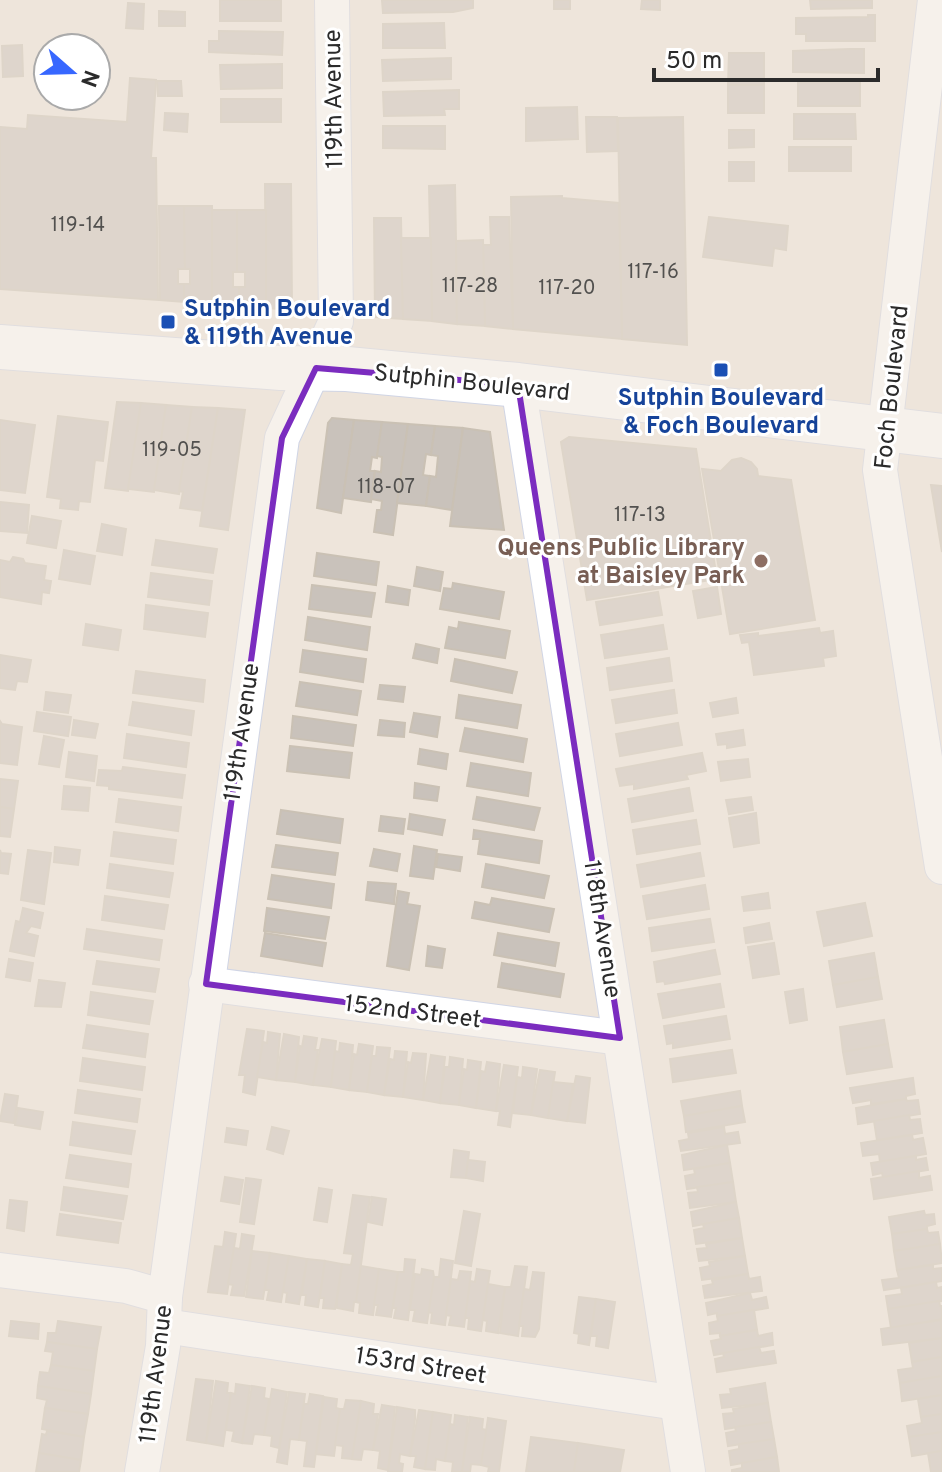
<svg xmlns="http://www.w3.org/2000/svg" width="942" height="1472" font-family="Overpass,sans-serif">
  <rect width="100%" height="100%" fill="#eee5db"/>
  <g fill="#c9c2bb" stroke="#cac1b4" stroke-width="2">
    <rect x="220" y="0" width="61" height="21"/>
    <polygon points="382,0 473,0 473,8 453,12 383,13"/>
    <rect x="554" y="0" width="16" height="9"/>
    <polygon points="642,0 660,0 660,10 641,9"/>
    <polygon points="810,0 872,0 872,8 811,9"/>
    <polygon points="128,3 144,4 143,29 126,28"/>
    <polygon points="159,11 185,12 185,26 159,26"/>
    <polygon points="868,15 875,15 875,41 806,41 806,34 796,34 796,18 868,17"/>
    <polygon points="444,23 445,48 383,48 383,24"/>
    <polygon points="219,31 283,32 282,55 209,52 209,41 219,41"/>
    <polygon points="22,45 23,76 3,77 2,46"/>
    <polygon points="850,49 864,49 864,73 793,72 793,51"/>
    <polygon points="729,53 764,53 764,85 728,85"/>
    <polygon points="451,58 451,79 383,81 382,60"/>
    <polygon points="282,64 282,88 221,89 220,65"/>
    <polygon points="130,78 156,80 151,158 156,158 158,300 0,289 0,127 27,129 28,115 127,122"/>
    <polygon points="157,81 181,81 182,96 158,96"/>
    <polygon points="860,81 860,106 798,106 798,82"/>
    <rect x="728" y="85" width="36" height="28"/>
    <polygon points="459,90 459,109 444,109 445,115 384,116 383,92"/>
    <rect x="221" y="99" width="60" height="23"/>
    <polygon points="577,107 578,139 526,141 526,108"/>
    <polygon points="165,113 188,114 187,132 164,130"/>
    <polygon points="794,114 855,114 856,139 794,139"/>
    <polygon points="586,117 617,117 618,151 587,152"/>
    <polygon points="683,117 687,345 622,339 618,118"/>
    <polygon points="383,126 445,126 445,149 383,148"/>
    <polygon points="729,130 754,130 754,147 729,148"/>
    <rect x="789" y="147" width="62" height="24"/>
    <rect x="729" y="162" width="25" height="19"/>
    <polygon points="265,184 291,184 292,310 266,308"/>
    <polygon points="455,185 456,241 457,324 432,321 429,186"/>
    <polygon points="562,196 562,198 619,203 622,339 513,329 511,197"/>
    <polygon points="159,206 184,206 185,269 178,269 178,284 184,284 184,302 160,300"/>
    <polygon points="184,206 212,206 212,304 184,302 184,284 190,284 190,269 185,269"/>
    <polygon points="212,210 237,210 237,272 233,272 233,287 239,287 239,306 212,304"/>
    <polygon points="237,210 266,210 266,308 239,306 239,287 245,287 245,272 237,272"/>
    <polygon points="490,217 509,217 513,329 485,326 483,245 491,245"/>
    <polygon points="709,217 788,226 786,250 774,248 772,266 703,257"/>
    <polygon points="374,218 401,218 403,319 375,317"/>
    <polygon points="401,238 431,238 432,321 403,319"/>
    <polygon points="483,240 485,326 457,324 456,241"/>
    <polygon points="117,402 141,403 128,491 105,488"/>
    <polygon points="141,403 166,405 154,492 128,489"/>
    <polygon points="166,405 192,407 179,494 154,490"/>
    <polygon points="192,407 218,408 202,511 180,508 183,492 179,491"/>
    <polygon points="218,408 245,410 228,530 200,526"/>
    <polygon points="58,416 108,422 103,461 95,460 90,502 79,501 78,510 60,508 61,499 47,497"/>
    <polygon points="332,418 354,420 341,513 317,508 328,423"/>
    <polygon points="0,420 35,425 25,493 0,490"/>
    <polygon points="354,420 382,422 377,458 372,457 370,471 375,471 371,502 343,498"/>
    <polygon points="382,422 408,424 393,535 374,532 377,510 381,510 382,501 371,499 375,471 381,472 382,457 377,456"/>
    <polygon points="408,424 435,426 431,455 426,454 423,475 430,476 426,506 397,503"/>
    <polygon points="435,426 463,428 452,510 426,506 430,476 436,477 438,456 431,455"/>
    <polygon points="463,428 490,432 504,530 450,526"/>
    <polygon points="569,437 696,449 717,579 587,600 561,442"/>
    <polygon points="741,458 751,462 757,469 758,476 791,480 815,620 730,634 702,469 721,471 732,460"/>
    <polygon points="931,485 942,486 942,552"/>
    <polygon points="0,502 29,505 27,533 0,531"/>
    <polygon points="32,516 61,521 56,548 27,543"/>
    <polygon points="102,524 126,529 122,555 97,551"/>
    <polygon points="156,540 217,549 213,573 152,565"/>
    <polygon points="64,550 95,556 90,584 59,579"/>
    <polygon points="317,553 379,562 376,585 314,576"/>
    <polygon points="13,557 23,559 25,563 46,566 44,580 51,581 49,593 42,592 41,604 0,597 0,560 10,562"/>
    <polygon points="417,567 443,572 440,591 414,586"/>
    <polygon points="151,573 212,581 209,605 148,597"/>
    <polygon points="453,583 504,592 499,619 440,609 444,588 452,589"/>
    <polygon points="312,585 375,593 371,617 309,609"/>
    <polygon points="388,586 410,590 408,605 386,602"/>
    <polygon points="717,587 721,614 698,618 693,591"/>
    <polygon points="658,592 662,615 600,625 596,602"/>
    <polygon points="146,605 208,613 205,637 144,629"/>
    <polygon points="308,617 370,627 367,650 305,640"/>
    <polygon points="459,622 510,631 505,658 445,648 449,627 458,629"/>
    <polygon points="86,624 121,630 118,650 83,645"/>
    <polygon points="663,625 667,649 605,658 601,635"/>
    <polygon points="819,628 820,633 833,631 836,656 823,658 824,666 754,675 749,642 742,643 740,635 758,633 758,636"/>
    <polygon points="416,644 439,649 437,663 413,658"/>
    <polygon points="303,650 366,659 363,682 300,672"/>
    <polygon points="0,655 31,660 27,682 17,681 15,690 0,688"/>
    <polygon points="669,658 672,681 610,690 607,668"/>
    <polygon points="455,659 517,672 512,693 451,681"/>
    <polygon points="136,671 205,680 203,702 133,693"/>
    <polygon points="300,682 361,691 357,715 296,706"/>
    <polygon points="380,685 405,687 403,702 378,699"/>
    <polygon points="674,690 677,713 616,723 612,700"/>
    <polygon points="46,692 71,695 68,713 44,710"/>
    <polygon points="459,695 521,705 517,728 456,718"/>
    <polygon points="736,698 738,713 713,717 710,703"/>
    <polygon points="133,702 194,711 191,735 129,725"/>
    <polygon points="37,712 71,717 68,736 34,731"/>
    <polygon points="414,713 440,717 437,737 410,732"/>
    <polygon points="293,716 356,725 353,746 291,738"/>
    <polygon points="74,720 98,724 95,738 72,735"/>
    <polygon points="380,720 405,723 404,737 378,735"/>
    <polygon points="0,721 2,724 22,727 17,765 0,763"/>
    <polygon points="678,723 682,745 620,756 616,734"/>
    <polygon points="465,728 527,739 523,762 460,751"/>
    <polygon points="743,730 745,745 727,748 727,744 718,745 716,734"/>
    <polygon points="127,734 189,743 186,767 124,758"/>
    <polygon points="44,736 64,740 59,767 39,764"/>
    <polygon points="290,746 352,753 349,778 287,771"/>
    <polygon points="420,749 448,754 446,769 418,764"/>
    <polygon points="69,752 97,756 94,781 66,777"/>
    <polygon points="702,753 706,771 686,775 688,779 634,789 634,784 620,786 616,769"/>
    <polygon points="748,759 750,777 721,781 718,762"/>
    <polygon points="471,763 531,773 528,796 467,786"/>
    <polygon points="123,767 185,775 182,798 109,789 109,786 97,785 99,770 122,771"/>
    <polygon points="0,779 18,781 14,809 0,807"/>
    <polygon points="415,783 439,787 437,801 414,798"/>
    <polygon points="64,786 90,788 88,811 62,809"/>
    <polygon points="689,788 693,811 632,822 628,799"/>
    <polygon points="477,797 540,808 534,830 473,819"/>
    <polygon points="751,797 753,810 729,814 726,800"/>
    <polygon points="119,799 181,807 178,831 116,822"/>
    <polygon points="0,807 14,809 10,837 0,836"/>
    <polygon points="281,810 343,819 340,843 277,834"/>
    <polygon points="756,813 759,843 734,847 729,818"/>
    <polygon points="410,814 445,820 442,835 408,829"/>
    <polygon points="381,816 405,819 403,834 379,831"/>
    <polygon points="696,820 700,844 637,854 633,830"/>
    <polygon points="474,830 542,841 539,863 478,854 480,839 473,839"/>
    <polygon points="114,832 176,840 173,864 111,856"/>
    <polygon points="276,845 338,853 335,875 272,867"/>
    <polygon points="414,846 437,850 433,879 410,876"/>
    <polygon points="55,847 80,850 78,865 54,862"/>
    <polygon points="374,849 400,854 397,871 370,866"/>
    <polygon points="0,850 1,853 11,854 8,874 0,873"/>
    <polygon points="28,850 51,853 44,904 21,900"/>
    <polygon points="700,853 704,876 641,887 637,865"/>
    <polygon points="438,854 462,857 460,871 436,867"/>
    <polygon points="110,864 173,873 169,897 107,888"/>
    <polygon points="486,864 549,876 544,898 482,887"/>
    <polygon points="272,875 334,884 331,908 268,899"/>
    <polygon points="368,882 396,884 394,904 366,900"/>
    <polygon points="705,885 709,909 647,919 643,896"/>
    <polygon points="398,891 409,893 407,904 420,906 409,970 387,966"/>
    <polygon points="768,893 770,908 744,911 742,897"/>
    <polygon points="105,896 168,905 164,929 102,920"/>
    <polygon points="492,898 554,909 549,932 472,918 475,902 490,905"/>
    <polygon points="865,903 872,936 824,946 817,912"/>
    <polygon points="23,908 43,913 40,928 31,926 26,933 38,936 34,956 10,951 16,921 20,922"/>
    <polygon points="267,908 329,917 325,939 264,931"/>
    <polygon points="710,919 714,942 652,951 649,928"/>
    <polygon points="769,923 772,939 746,943 744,928"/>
    <polygon points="87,929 162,940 159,960 84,949"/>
    <polygon points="265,933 326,943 322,966 261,956"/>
    <polygon points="498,933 559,943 555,966 494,955"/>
    <polygon points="774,943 779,974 753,978 748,947"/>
    <polygon points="428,946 445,949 442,968 426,966"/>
    <polygon points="715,950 720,974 665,984 664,981 657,982 654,962"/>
    <polygon points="874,953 878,977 833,985 829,961"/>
    <polygon points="9,959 33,963 30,981 6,977"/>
    <polygon points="97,961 159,969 155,992 93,984"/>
    <polygon points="502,963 564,974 560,997 498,987"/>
    <polygon points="878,977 882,999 837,1007 833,985"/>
    <polygon points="39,980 65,983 61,1007 35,1006"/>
    <polygon points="720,984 724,1007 663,1018 658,994"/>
    <polygon points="803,989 807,1020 790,1023 785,992"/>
    <polygon points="91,992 153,1001 149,1024 88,1015"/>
    <polygon points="726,1016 730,1039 673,1048 673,1043 667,1044 664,1026"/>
    <polygon points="884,1020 888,1044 843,1052 840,1027"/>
    <polygon points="87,1025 148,1034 145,1057 83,1048"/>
    <polygon points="247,1029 264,1031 255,1095 243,1092 245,1075 239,1075"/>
    <polygon points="268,1032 280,1034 276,1080 257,1077 263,1042 267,1043"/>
    <polygon points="284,1034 299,1037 295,1082 276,1080"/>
    <polygon points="304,1036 317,1038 315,1050 318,1050 313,1085 295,1082 300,1046 302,1047"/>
    <polygon points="322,1039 336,1041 331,1087 313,1085"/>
    <polygon points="340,1043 353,1045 349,1090 331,1087 335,1051 339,1052"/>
    <polygon points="359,1044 373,1046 367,1092 349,1090 354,1054 357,1055"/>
    <polygon points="888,1044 892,1067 847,1074 843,1052"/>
    <polygon points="377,1047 390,1048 384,1095 367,1092 372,1056 376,1056"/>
    <polygon points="732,1050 736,1073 673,1082 670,1059"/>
    <polygon points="395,1051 407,1052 403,1097 384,1095 390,1059 394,1060"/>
    <polygon points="413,1053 426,1054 423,1100 403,1097 408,1062 411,1063"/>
    <polygon points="431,1055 445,1057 440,1103 423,1100"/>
    <polygon points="450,1057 463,1059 459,1105 440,1103 445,1067 449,1067"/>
    <polygon points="83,1058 145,1067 142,1090 80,1081"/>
    <polygon points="468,1060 481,1062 476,1108 459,1105 464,1069 467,1070"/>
    <polygon points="487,1062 500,1064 496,1111 476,1108 481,1071 485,1072"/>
    <polygon points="504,1065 518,1067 510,1127 498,1125 500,1111 496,1111"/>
    <polygon points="523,1067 537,1069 531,1115 513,1113 517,1077 522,1078"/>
    <polygon points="540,1070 555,1072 548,1118 531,1115"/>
    <polygon points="576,1076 590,1078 585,1123 567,1121"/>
    <polygon points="913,1078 915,1094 906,1096 906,1099 871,1104 871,1100 853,1103 850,1088"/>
    <polygon points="553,1082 573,1084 567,1121 548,1118"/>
    <polygon points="78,1090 140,1099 137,1122 75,1113"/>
    <polygon points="740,1091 742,1106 684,1116 681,1101"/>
    <polygon points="5,1094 18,1096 14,1123 0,1121"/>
    <polygon points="906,1099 907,1101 918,1100 920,1114 858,1124 856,1108"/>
    <polygon points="742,1106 745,1122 686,1132 684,1116"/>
    <polygon points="18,1108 43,1112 40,1129 15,1125"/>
    <polygon points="909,1115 910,1120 920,1119 922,1133 877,1140 874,1121"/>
    <polygon points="73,1122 135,1131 131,1154 70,1145"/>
    <polygon points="272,1127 289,1131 283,1154 267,1149"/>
    <polygon points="724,1127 725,1134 738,1132 740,1143 681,1151 679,1141 689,1139 688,1133"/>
    <polygon points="227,1128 248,1131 246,1145 225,1142"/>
    <polygon points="912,1135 913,1140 923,1138 926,1154 880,1162 879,1154 863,1156 861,1143"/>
    <polygon points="727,1145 730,1163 684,1170 682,1155"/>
    <polygon points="454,1150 469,1152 466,1178 451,1177"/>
    <polygon points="70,1155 131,1164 128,1187 66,1178"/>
    <polygon points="916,1156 916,1160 926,1158 928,1170 883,1177 882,1173 873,1175 871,1163"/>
    <polygon points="468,1160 485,1162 483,1181 466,1178"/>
    <polygon points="730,1163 733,1182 687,1189 685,1176 695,1174 694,1169"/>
    <polygon points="919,1171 919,1178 930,1176 932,1190 874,1199 871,1179"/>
    <polygon points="225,1177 243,1180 239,1204 221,1201"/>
    <polygon points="246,1178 261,1180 254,1224 240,1222"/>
    <polygon points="733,1182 736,1202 690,1208 688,1193 698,1192 697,1187"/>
    <polygon points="64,1187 127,1196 123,1219 61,1210"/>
    <polygon points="319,1188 332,1190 327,1222 314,1220"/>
    <polygon points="353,1195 370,1197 356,1302 354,1302 353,1311 337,1308 337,1300 342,1264 351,1265 353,1254 344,1253"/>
    <polygon points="372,1197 386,1199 382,1225 368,1222"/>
    <polygon points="10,1200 27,1202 24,1231 7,1228"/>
    <polygon points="736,1202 739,1218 693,1226 691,1212"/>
    <polygon points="464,1211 480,1214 471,1266 455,1263"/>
    <polygon points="924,1211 925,1215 934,1214 935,1224 927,1226 927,1229 892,1234 889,1217"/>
    <polygon points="60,1214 121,1223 118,1243 57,1235"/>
    <polygon points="739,1218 742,1238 696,1244 694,1230 704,1228 703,1224"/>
    <polygon points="927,1229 928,1233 938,1232 940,1244 894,1251 892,1234"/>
    <polygon points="225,1232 236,1234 227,1294 208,1292 215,1246 223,1247"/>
    <polygon points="242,1234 254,1236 244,1296 231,1295 233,1285 228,1284 234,1248 240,1249"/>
    <polygon points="742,1238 745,1256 699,1261 697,1249 707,1248 706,1244"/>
    <polygon points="940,1244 942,1263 897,1270 894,1251"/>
    <polygon points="252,1251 270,1253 263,1299 246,1297"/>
    <polygon points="270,1253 289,1256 281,1302 267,1300 269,1290 265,1290"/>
    <polygon points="289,1256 307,1259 299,1304 286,1302 287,1293 283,1292"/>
    <polygon points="745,1256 748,1274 702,1280 700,1268 710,1266 709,1262"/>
    <polygon points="307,1259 325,1261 318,1307 305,1305 306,1295 302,1295"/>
    <polygon points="405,1259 415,1260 408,1320 394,1318 396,1308 393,1308 398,1272 404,1272"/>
    <polygon points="441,1259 453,1261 445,1325 431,1323 432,1313 428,1312 434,1277 439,1277"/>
    <polygon points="325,1261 342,1264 335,1309 323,1308 324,1298 320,1298"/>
    <polygon points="933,1265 933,1269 942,1268 942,1281 884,1290 882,1280 899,1278 897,1270"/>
    <polygon points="361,1266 379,1269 373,1315 359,1313 360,1303 356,1302"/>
    <polygon points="515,1266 527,1267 518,1336 500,1333 505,1287 511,1287"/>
    <polygon points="379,1269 398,1272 391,1317 376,1315 378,1305 374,1305"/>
    <polygon points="422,1269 433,1271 434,1277 427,1323 413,1321 415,1310 410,1310 415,1274 421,1275"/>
    <polygon points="477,1269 490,1271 481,1331 468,1329 469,1318 465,1318 470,1281 475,1282"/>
    <polygon points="460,1271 471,1272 464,1327 449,1325 451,1316 446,1315 451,1279 458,1280"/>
    <polygon points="533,1272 544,1273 539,1329 535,1337 522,1336 523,1326 519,1326 524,1289 530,1290"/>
    <polygon points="748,1274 749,1279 760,1277 762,1291 705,1298 703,1286 713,1284 712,1280"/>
    <polygon points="936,1282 937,1288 942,1287 942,1301 888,1309 886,1296 902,1294 901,1288"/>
    <polygon points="488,1284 505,1287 498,1333 486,1331 487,1321 483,1320"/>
    <polygon points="750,1293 752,1300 766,1297 768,1308 717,1316 717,1313 708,1315 706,1303"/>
    <polygon points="579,1297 596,1299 589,1345 578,1343 579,1334 574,1333"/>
    <polygon points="596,1299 615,1302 608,1348 596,1346 597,1336 591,1336"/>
    <polygon points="939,1301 940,1306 942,1306 942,1319 891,1328 888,1309"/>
    <polygon points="754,1310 757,1330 720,1336 720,1333 710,1334 709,1323 718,1321 717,1316"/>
    <polygon points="941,1320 942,1338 883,1345 881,1329"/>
    <polygon points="11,1321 39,1324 38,1339 9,1336"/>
    <polygon points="58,1321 101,1327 97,1349 47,1342 48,1333 56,1333"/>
    <polygon points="757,1330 758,1336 772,1333 773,1345 714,1355 711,1341 721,1339 720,1336"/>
    <polygon points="942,1338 942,1357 912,1362 909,1343"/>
    <polygon points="47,1342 97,1349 94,1371 51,1365 53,1352 45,1351"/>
    <polygon points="759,1347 761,1353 774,1351 776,1363 717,1372 715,1359 724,1357 723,1353"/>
    <polygon points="942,1357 942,1376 900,1383 898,1370 913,1368 912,1362"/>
    <polygon points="51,1365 94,1371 91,1394 38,1386 40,1372 49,1373"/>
    <polygon points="942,1376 942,1395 902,1401 900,1383"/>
    <polygon points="196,1379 213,1381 206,1443 187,1440"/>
    <polygon points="216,1381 228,1383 227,1393 231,1393 223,1446 206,1443"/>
    <polygon points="765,1383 768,1403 722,1408 720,1395 731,1394 730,1389"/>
    <polygon points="236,1384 250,1386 242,1443 232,1441 234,1431 226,1430 231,1393 235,1394"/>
    <polygon points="38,1386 91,1394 88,1414 45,1408 47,1400 37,1398"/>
    <polygon points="252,1386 265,1388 264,1398 269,1399 264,1435 254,1434 252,1444 242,1443"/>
    <polygon points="272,1389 287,1392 279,1448 271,1446 272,1436 264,1435"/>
    <polygon points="289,1392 305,1394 299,1440 290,1439 287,1464 277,1462"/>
    <polygon points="310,1394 323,1396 314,1467 304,1466 307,1441 299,1440 304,1404 308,1404"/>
    <polygon points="942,1395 942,1414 921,1417 918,1399"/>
    <polygon points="324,1397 337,1399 336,1408 340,1409 334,1456 316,1454"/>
    <polygon points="346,1400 361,1401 352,1459 342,1458 343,1446 335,1445 340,1409 344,1409"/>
    <polygon points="361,1401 374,1404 373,1414 378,1414 373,1450 363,1449 361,1460 352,1459"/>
    <polygon points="768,1403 771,1422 725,1429 723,1414 734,1413 733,1409"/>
    <polygon points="382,1405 395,1407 388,1470 378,1468 380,1451 373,1450"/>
    <polygon points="397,1407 415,1410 415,1419 410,1456 400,1454 399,1463 403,1464 402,1472 388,1472"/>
    <polygon points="45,1408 88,1414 84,1437 42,1429"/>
    <polygon points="419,1410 433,1412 425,1469 414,1467 416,1456 410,1456"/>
    <polygon points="433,1412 451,1415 445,1461 436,1459 435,1470 425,1469"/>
    <polygon points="942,1414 942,1432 909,1437 907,1426 922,1423 921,1417"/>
    <polygon points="455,1415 468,1417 462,1472 452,1472 453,1462 445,1461 450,1424 454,1425"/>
    <polygon points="470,1417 483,1419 482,1429 487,1430 481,1465 471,1464 470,1472 462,1472"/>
    <polygon points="488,1418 506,1421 499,1472 488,1472 489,1467 481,1465"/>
    <polygon points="771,1422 774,1439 728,1446 726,1433 736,1431 735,1427"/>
    <polygon points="47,1431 84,1437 81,1460 39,1453 42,1434 46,1435"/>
    <polygon points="942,1432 942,1451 912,1456 909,1437"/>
    <polygon points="531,1437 578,1443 574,1472 526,1472"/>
    <polygon points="774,1439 777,1457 731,1465 729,1451 739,1449 739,1444"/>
    <polygon points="578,1443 624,1450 620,1472 574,1472"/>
    <polygon points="942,1451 942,1471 931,1472 928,1453"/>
    <polygon points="39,1453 81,1460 79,1472 36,1472"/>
    <polygon points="777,1457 779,1472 732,1472 732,1470 742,1468 742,1463"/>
  </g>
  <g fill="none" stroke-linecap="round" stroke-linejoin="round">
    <g stroke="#d0d5e5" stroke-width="36">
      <g id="minor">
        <polyline points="935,0 880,470 942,867"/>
        <polyline points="518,385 688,1472"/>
        <polyline points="206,984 620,1038"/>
        <polyline points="0,1270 126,1286 165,1297"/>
        <polyline points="165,1326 677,1403"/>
        <polyline points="142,1472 163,1346 165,1297 282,438 336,321 332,0"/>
      </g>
    </g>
    <g stroke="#d0d5e5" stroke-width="46">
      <polyline id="secondary" points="0,347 281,368 347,369 518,385 942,436"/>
    </g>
    <use href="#minor" stroke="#fff" stroke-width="34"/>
    <use href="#secondary" stroke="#fff" stroke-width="44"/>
  </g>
  <path d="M0 0H942V1472H0ZM316 368 518 385 620 1038 206 984 282 438Z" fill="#eee5db" fill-opacity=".55" fill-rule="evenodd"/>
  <path fill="none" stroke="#7b2cbf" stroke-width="6" stroke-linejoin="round" d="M316 368 518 385 620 1038 206 984 282 438Z"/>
  <g fill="#1a4fb4" stroke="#fff" stroke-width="3">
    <rect x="160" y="314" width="16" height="16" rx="4"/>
    <rect x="713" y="362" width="16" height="16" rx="4"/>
  </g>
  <circle fill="#8d6e63" stroke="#fff" stroke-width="3" cx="761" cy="561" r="8"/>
  <g text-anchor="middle" stroke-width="6" stroke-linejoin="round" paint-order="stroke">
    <g font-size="20" fill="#52514f">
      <text x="78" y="231">119-14</text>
      <text x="653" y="278">117-16</text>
      <text x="470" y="292">117-28</text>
      <text x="567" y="294">117-20</text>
      <text x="172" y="456">119-05</text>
      <text x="386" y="493">118-07</text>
      <text x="640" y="521">117-13</text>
    </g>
    <g font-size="24" fill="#2b2b2b" stroke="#fff">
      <text transform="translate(333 99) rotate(-91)" y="8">119th Avenue</text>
      <text transform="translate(472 382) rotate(6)" y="8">Sutphin Boulevard</text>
      <text transform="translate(891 387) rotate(-84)" y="8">Foch Boulevard</text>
      <text transform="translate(241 732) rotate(-82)" y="8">119th Avenue</text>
      <text transform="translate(603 929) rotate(81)" y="8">118th Avenue</text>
      <text transform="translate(413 1011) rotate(7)" y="8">152nd Street</text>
      <text transform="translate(421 1365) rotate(9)" y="8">153rd Street</text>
      <text transform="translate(155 1374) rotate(-83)" y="8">119th Avenue</text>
    </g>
    <g font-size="24" font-weight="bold" fill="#164399" stroke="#fff" text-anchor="start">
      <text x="184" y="316">Sutphin Boulevard<tspan x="184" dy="28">&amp; 119th Avenue</tspan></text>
      <text x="721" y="405" text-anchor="middle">Sutphin Boulevard<tspan x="721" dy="28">&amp; Foch Boulevard</tspan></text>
    </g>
    <g font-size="24" font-weight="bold" fill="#785e54" stroke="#fff" text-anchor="end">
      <text x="745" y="555">Queens Public Library<tspan x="745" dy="28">at Baisley Park</tspan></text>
    </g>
  </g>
  <g transform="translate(72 72) rotate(110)"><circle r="38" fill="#ffffff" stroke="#aaaaaa" stroke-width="2"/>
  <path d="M0-6L14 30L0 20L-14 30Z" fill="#3767ff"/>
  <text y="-12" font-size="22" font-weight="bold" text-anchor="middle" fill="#2b2b2b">N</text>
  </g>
  <path d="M654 68v12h224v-12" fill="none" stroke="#2b2b2b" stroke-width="4"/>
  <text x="666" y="68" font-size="24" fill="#2b2b2b" stroke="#ffffff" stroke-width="6" paint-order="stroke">50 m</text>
</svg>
